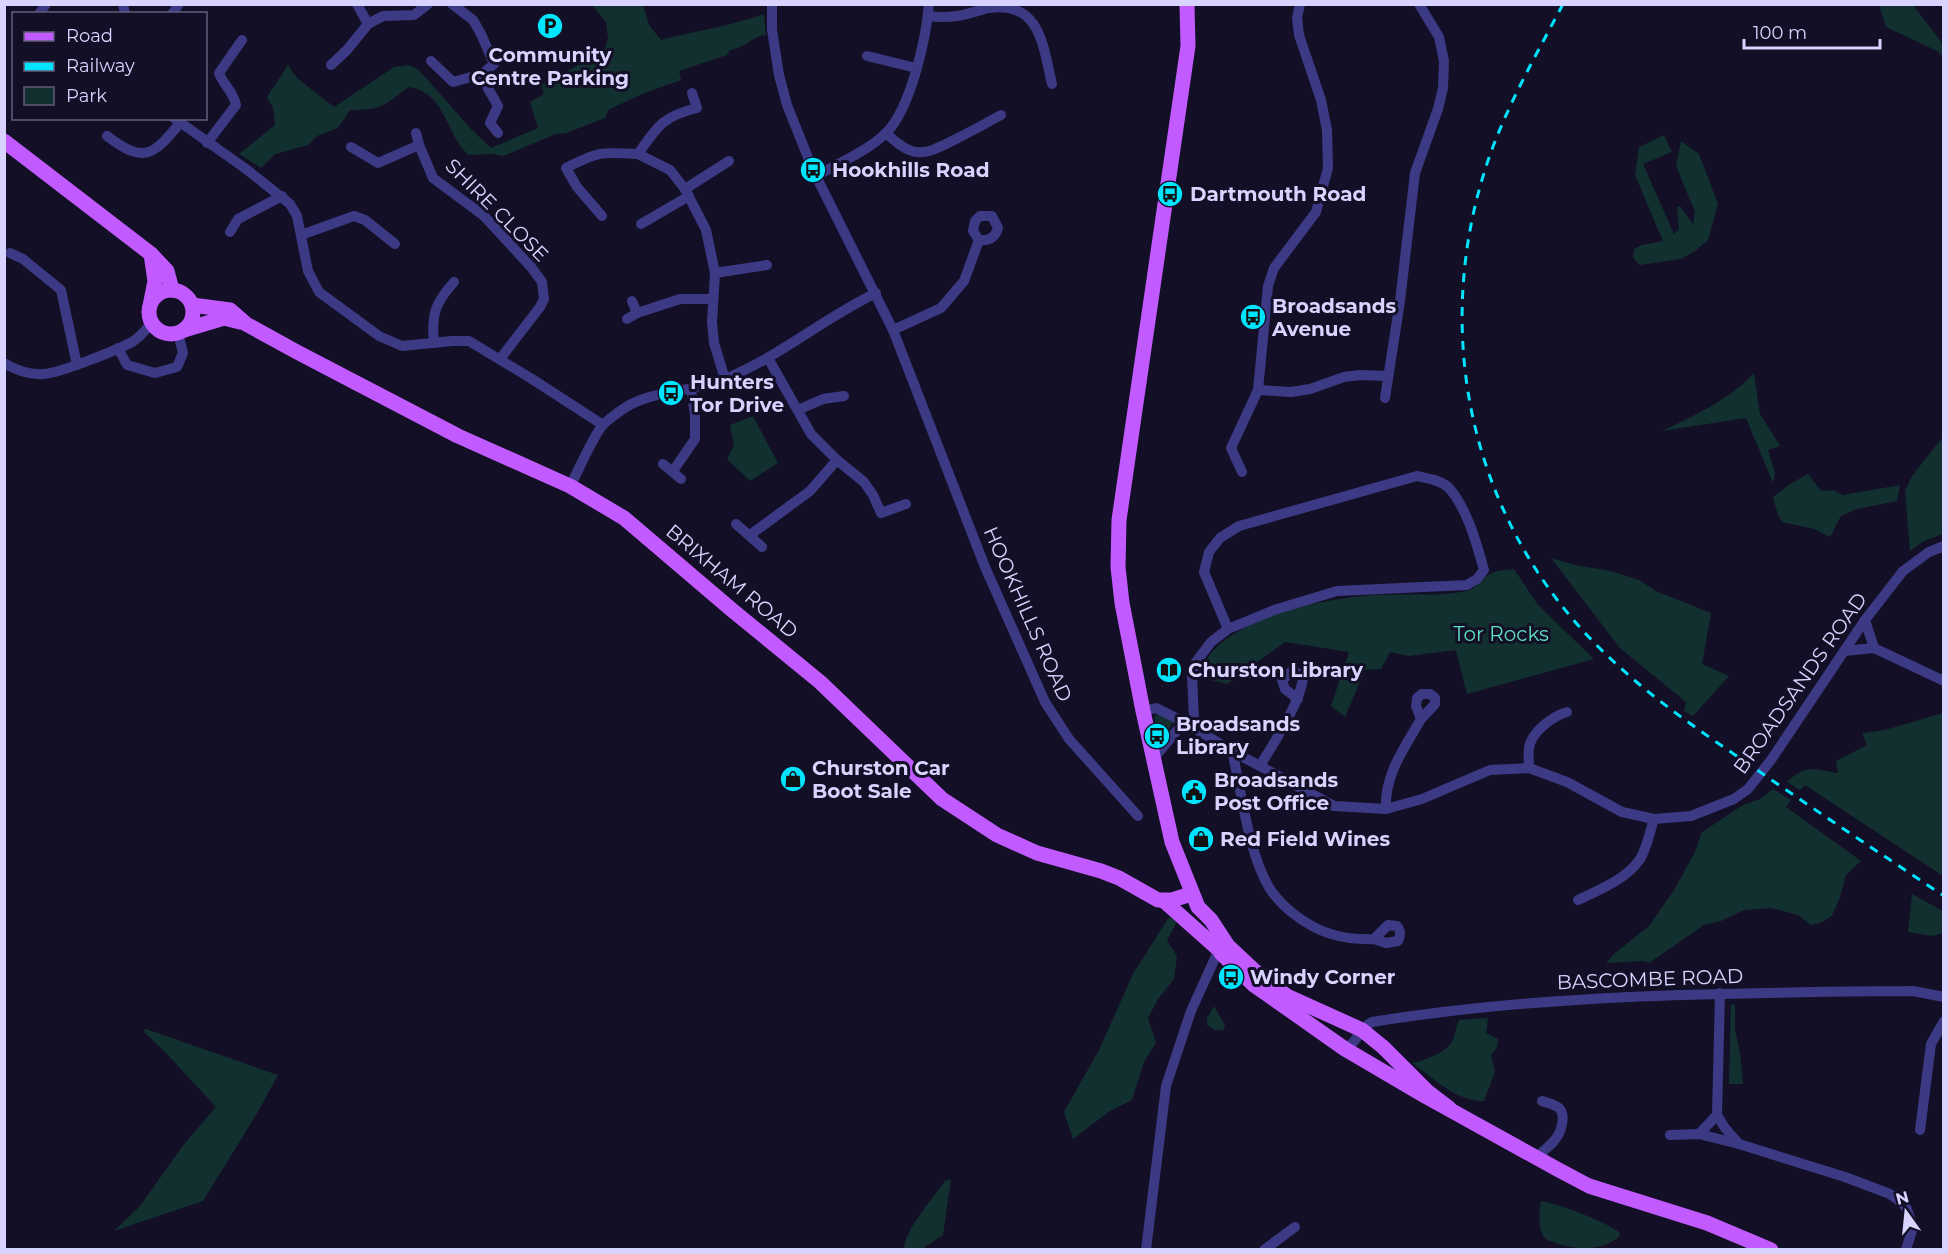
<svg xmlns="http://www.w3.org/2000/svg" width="1948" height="1254" font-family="Montserrat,sans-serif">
  <rect width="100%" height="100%" fill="#130f26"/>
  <g fill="#12302f">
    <path d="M592 5H643L649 25 661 40C695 31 730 26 764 14L766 35C750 37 748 47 730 50L727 55 679 71 681 80 642 94 608 110 605 118 566 133 556 134 503 156 493 154 469 155C445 135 447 92 408 87 384 106 382 110 350 110L338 128 317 136 308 145 275 154 261 168 239 154 275 125 273 108 267 97 288 65 297 78 334 107 394 67 409 65 418 69 472 130 491 148 538 128 530 102 544 94 541 85 595 56 605 48 608 39 606 22Z"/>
    <polygon points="1879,5 1913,5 1943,44 1943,57 1937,51 1886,27"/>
    <polygon points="1664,135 1672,152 1643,164 1674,234 1679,229 1677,207 1680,206 1693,224 1695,212 1676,166 1681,141 1699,154 1718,204 1708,240 1695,251 1681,259 1640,265 1633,258 1634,249 1642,245 1663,241 1635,175 1639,147"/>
    <path d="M1754 373 1760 414 1780 446 1768 450 1775 473 1773 483 1746 418 1662 431C1695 415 1729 400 1754 373Z"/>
    <polygon points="753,416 778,463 750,481 727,459 734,446 730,425"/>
    <polygon points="1943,437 1943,534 1924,541 1910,551 1905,491 1912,476"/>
    <polygon points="1808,474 1821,491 1833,490 1843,495 1900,485 1897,501 1857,509 1841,516 1830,537 1814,529 1782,522 1777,512 1773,497 1790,484"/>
    <polygon points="1551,558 1579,566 1607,570 1639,580 1656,591 1711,613 1702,664 1729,676 1693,716 1684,711 1686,702 1620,648"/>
    <path d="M1514 569 1538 605 1594 659 1467 694 1456 650 1408 656 1390 652 1381 669 1365 670 1345 717 1331 706 1349 652 1285 642 1227 684 1199 677C1212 619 1325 598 1375 595 1405 593 1437 597 1467 591 1477 589 1482 577 1492 573 1498 570 1507 570 1514 569Z"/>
    <path d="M1943 713V876L1805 785 1800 790 1787 782C1805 764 1815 769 1838 773L1836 761 1867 745 1862 733 1885 730Z"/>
    <polygon points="1159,714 1173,722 1161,742 1154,717"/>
    <polygon points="1773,789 1791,800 1786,807 1861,861 1846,875 1840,897 1832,916 1820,923 1811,925 1798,915 1771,908 1744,910 1721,921 1704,925 1649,963 1643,961 1606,963 1615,953 1649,926 1674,890 1694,854 1702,832 1743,805 1760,799"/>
    <polygon points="1912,894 1943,911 1943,933 1933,936 1908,932"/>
    <polygon points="1169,917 1177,921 1167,941 1177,956 1174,979 1158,999 1148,1018 1156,1043 1144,1062 1132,1100 1110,1111 1073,1139 1064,1112 1099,1050 1133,974"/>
    <polygon points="1731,1004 1735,1005 1735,1030 1740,1052 1743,1084 1729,1084"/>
    <polygon points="1214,1006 1225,1025 1223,1030 1215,1030 1207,1025 1207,1018"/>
    <path d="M1488 1018 1486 1033 1498 1039C1498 1048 1496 1049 1491 1055L1495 1072 1484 1101C1455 1101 1434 1078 1412 1063 1423 1061 1444 1053 1451 1043 1456 1037 1455 1027 1459 1020Z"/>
    <polygon points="146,1029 278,1075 256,1115 203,1201 114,1231 140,1206 184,1144 216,1107 164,1051 145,1033 144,1030"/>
    <path d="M951 1179 943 1235 922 1249H904C904 1231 934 1197 945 1181Z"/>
    <path d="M1541 1201C1559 1204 1604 1221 1619 1232L1620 1236C1603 1251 1578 1250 1558 1244 1554 1242 1548 1241 1545 1238 1538 1230 1539 1211 1541 1201Z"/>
  </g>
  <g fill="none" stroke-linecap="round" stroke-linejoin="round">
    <g stroke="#3d3a85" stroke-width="10">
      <polyline points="123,4 125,14"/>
      <polyline points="357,4 368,24"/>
      <polyline points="452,4 473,20 481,34 494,64 482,74 485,83 498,106 490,123 498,133"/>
      <polyline points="772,4 772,30 779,75 787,105 813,170 893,330 985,567 1045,702 1069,739 1138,816"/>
      <polyline points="39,14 46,4"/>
      <polyline points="172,14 179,4"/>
      <path d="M928 16C953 19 964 15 988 8 1041 0 1043 47 1052 84"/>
      <polyline points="867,56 916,68"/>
      <polyline points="431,61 453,82 482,74"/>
      <polyline points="331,65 347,50 368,24 383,16 414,15 428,4"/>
      <path d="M692 93 697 108C663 116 657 127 638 154L670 170 685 189 706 230 715 273 712 322 714 343 725 379"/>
      <polyline points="174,118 246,169 290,204 297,216 308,271 319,292 379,336 402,346 452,341 469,341 532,379 603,425"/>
      <polyline points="416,133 419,145"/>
      <path d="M886 133C913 159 923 156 954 140 970 132 985 124 1001 115"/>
      <path d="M107 136C144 164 153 156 180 123"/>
      <path d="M207 143 236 105C234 92 223 85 219 73L242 40"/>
      <polyline points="351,147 378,163 419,145 433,178 484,216 531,267 542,282 544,299 540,307 500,359"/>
      <path d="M816 176C839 163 868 151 887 132 911 107 926 39 929 4"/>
      <polyline points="685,189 729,161"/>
      <path d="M602 216 577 187 566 168C599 151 601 152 638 154"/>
      <polyline points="641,224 689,196"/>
      <polyline points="230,232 238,219 282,196"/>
      <polyline points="301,235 354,216 365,220 395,244"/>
      <polyline points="10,253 23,259 61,290 77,365"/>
      <polyline points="715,273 767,265"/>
      <polyline points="632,301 637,313"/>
      <polyline points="627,319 637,313 680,299 713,299"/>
      <path d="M893 330 941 308 964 281 979 240 973 231 975 221 980 216H992L998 228C995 238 989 241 979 240"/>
      <path d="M434 343C431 315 435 303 454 282"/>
      <polyline points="118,348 127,365 155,373 177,367 183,353 178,333"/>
      <polyline points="768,358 811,434 837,460 864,482 873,495 881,513 906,504"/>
      <path d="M4 363C17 371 29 375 44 374 60 373 117 350 132 342 140 337 146 330 152 322"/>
      <polyline points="1258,390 1291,392 1310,389 1344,377 1360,375 1388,376"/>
      <polyline points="1385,398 1400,301 1415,173 1438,109 1443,88 1444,61 1439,37 1419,4"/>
      <polyline points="798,410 823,399 844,396"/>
      <polyline points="663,464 681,479"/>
      <polyline points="673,471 695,439 695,414 691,390"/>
      <polyline points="1242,472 1231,448 1258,390 1268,286 1274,268 1316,212 1328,168 1327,130 1321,100 1299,35 1297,18 1300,4"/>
      <path d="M570 486C580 468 590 442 602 426 607 420 615 415 620 411 650 389 691 393 725 379 779 357 824 318 876 293"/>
      <polyline points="736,524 762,547"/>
      <polyline points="750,535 810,491 837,460"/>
      <polyline points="1865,620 1874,648"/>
      <polyline points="1844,651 1874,648 1944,681"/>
      <polyline points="1143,711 1156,708 1184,722"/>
      <path d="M1190 725 1194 718 1192 676 1196 662 1211 642 1228 629 1274 610 1337 591 1467 585 1477 579 1484 570C1477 545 1467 507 1448 487 1440 480 1427 478 1417 476L1239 526 1220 538 1209 552 1204 572 1228 629"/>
      <path d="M1232 751C1242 793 1248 853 1270 889 1280 904 1296 917 1312 926 1332 937 1351 940 1374 939L1388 925 1397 926C1401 931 1401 935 1398 941L1386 943 1374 939"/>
      <polyline points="1154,758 1184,722 1232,751 1334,806 1386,809 1422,799 1490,770 1529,768 1567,782 1622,812 1654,819 1691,816 1734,799 1748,789 1771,760 1865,620 1903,571 1929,552 1944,546"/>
      <path d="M1260 766C1273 744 1303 699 1303 675L1292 671 1282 680 1285 689 1298 699"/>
      <path d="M1529 768C1529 761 1528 754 1529 748 1531 732 1553 716 1567 712"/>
      <path d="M1386 809C1384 775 1405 747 1421 719L1416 706 1417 698 1422 694H1430L1435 698V704L1421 719"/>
      <path d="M1578 900C1599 890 1627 879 1640 859 1647 848 1650 831 1654 819"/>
      <polyline points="1720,993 1717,1115 1725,1128 1739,1144 1845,1177 1890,1194 1902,1203 1907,1209 1913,1227 1906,1250"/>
      <path d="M1345 1049C1357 1043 1360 1028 1372 1022 1551 993 1732 993 1913 991L1944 997"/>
      <polyline points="1920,1130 1931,1044 1944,1021"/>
      <polyline points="1699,1134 1717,1115"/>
      <polyline points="1670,1135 1699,1134 1739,1144"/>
      <path d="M1537 1158C1542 1151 1549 1147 1554 1141 1561 1133 1566 1117 1560 1109 1556 1104 1547 1103 1542 1101"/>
      <polyline points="1146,1250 1166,1086 1191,1011 1216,956 1224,949"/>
      <polyline points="1264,1250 1295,1227"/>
    </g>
    <g stroke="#c25bff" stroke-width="15">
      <polyline points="1187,4 1188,46 1119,520 1118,567 1122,603 1143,711 1172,842 1198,907 1211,920 1228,946 1259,975 1287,996 1362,1030 1383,1047 1428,1092 1449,1108"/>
      <polyline points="4,141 151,254 167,271 172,290"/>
      <polyline points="151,254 155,281 151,301"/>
      <circle cx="171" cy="312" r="22"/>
      <polyline points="192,305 230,310 246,324 297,352 458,436 570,486 624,518 732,610 820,682 942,799 997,835 1037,853 1101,871 1119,878 1158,900 1172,900 1191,894"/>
      <polyline points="184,330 224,318 240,322"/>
      <polyline points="1164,901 1218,949"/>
      <polyline points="1221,953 1254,985 1345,1049 1425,1096 1557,1169 1589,1186 1707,1223 1771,1250"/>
    </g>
    <path stroke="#00e5ff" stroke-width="3" stroke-dasharray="9 8" stroke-linecap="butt" d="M1563 4C1534 59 1502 114 1484 173 1430 348 1477 535 1612 660 1653 699 1700 731 1747 763 1812 808 1878 852 1944 896"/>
  </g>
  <defs>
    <g id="parking-disc" transform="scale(1.35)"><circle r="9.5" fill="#00e5ff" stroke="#130f26"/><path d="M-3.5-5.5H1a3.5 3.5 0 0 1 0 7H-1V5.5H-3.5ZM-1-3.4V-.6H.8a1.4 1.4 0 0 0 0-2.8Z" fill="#111"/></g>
    <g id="bus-disc" transform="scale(1.35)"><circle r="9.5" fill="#00e5ff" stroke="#130f26"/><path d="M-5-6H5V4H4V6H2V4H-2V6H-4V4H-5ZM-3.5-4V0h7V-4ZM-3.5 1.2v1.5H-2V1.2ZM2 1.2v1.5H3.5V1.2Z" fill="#111"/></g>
    <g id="library-disc" transform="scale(1.35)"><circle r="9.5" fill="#00e5ff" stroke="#130f26"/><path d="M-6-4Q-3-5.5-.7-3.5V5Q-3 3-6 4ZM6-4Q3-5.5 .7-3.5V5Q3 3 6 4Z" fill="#111"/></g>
    <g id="shop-disc" transform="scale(1.35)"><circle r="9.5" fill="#00e5ff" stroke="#130f26"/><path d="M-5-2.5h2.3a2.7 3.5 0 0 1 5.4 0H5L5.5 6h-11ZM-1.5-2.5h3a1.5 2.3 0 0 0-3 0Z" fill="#111"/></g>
    <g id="civic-disc" transform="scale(1.35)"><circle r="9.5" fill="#00e5ff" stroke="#130f26"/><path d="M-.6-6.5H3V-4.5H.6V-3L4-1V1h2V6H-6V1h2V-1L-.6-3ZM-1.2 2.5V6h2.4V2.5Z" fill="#111"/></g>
  </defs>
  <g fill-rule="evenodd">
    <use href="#parking-disc" x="550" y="26"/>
    <use href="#bus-disc" x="813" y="170"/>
    <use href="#bus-disc" x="1170" y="194"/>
    <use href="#bus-disc" x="1253" y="317"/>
    <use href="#bus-disc" x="671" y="393"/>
    <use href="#library-disc" x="1169" y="670"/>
    <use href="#bus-disc" x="1157" y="736"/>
    <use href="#shop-disc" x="793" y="779"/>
    <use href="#civic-disc" x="1194" y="792"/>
    <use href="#shop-disc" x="1201" y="839"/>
    <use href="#bus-disc" x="1231" y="977"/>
  </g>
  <g text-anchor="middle" stroke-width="6" stroke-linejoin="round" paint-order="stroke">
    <g font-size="20" font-weight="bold" fill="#d9d4ff" stroke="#130f26" text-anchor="start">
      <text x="550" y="62" text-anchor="middle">Community<tspan x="550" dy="23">Centre Parking</tspan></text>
      <text x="832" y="177">Hookhills Road</text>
      <text x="1190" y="201">Dartmouth Road</text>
      <text x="1272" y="313">Broadsands<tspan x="1272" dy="23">Avenue</tspan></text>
      <text x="690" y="389">Hunters<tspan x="690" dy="23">Tor Drive</tspan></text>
      <text x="1188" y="677">Churston Library</text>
      <text x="1176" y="731">Broadsands<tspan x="1176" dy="23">Library</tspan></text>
      <text x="812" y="775">Churston Car<tspan x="812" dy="23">Boot Sale</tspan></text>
      <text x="1214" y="787">Broadsands<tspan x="1214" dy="23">Post Office</tspan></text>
      <text x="1220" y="846">Red Field Wines</text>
      <text x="1250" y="984">Windy Corner</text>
    </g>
    <g font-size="20" fill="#d9d4ff" stroke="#130f26">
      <text transform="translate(497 210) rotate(45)" y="7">SHIRE CLOSE</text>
      <text transform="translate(732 581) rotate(40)" y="7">BRIXHAM ROAD</text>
      <text transform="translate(1028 614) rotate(66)" y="7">HOOKHILLS ROAD</text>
      <text transform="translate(1800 683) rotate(-55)" y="7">BROADSANDS ROAD</text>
      <text transform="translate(1650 979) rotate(-2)" y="7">BASCOMBE ROAD</text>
    </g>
    <g font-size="20" fill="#5fe0c0" stroke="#130f26">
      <text x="1501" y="641">Tor Rocks</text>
    </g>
  </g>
  <rect width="1948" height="1254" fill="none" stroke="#d9d4ff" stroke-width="12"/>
  <rect x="12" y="12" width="195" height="108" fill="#130f26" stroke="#625e7d" stroke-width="1.5"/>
  <rect x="24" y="32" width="30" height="9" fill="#c25bff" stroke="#625e7d" stroke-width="1.5"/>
  <text x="66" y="42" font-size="18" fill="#d9d4ff">Road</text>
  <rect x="24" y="62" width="30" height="9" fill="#00e5ff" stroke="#625e7d" stroke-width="1.5"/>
  <text x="66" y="72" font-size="18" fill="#d9d4ff">Railway</text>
  <rect x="24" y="87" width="30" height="18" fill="#12302f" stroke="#625e7d" stroke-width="1.5"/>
  <text x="66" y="102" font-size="18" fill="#d9d4ff">Park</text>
  <g transform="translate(1906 1212) rotate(345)" stroke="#130f26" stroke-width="4.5" paint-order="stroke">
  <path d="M0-4.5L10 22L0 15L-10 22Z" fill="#d9d4ff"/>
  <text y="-9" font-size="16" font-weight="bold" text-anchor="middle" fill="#d9d4ff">N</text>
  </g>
  <path d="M1744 39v9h136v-9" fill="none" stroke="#d9d4ff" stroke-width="3"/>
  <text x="1753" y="39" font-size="18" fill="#d9d4ff" stroke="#130f26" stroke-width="4.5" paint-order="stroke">100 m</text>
</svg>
